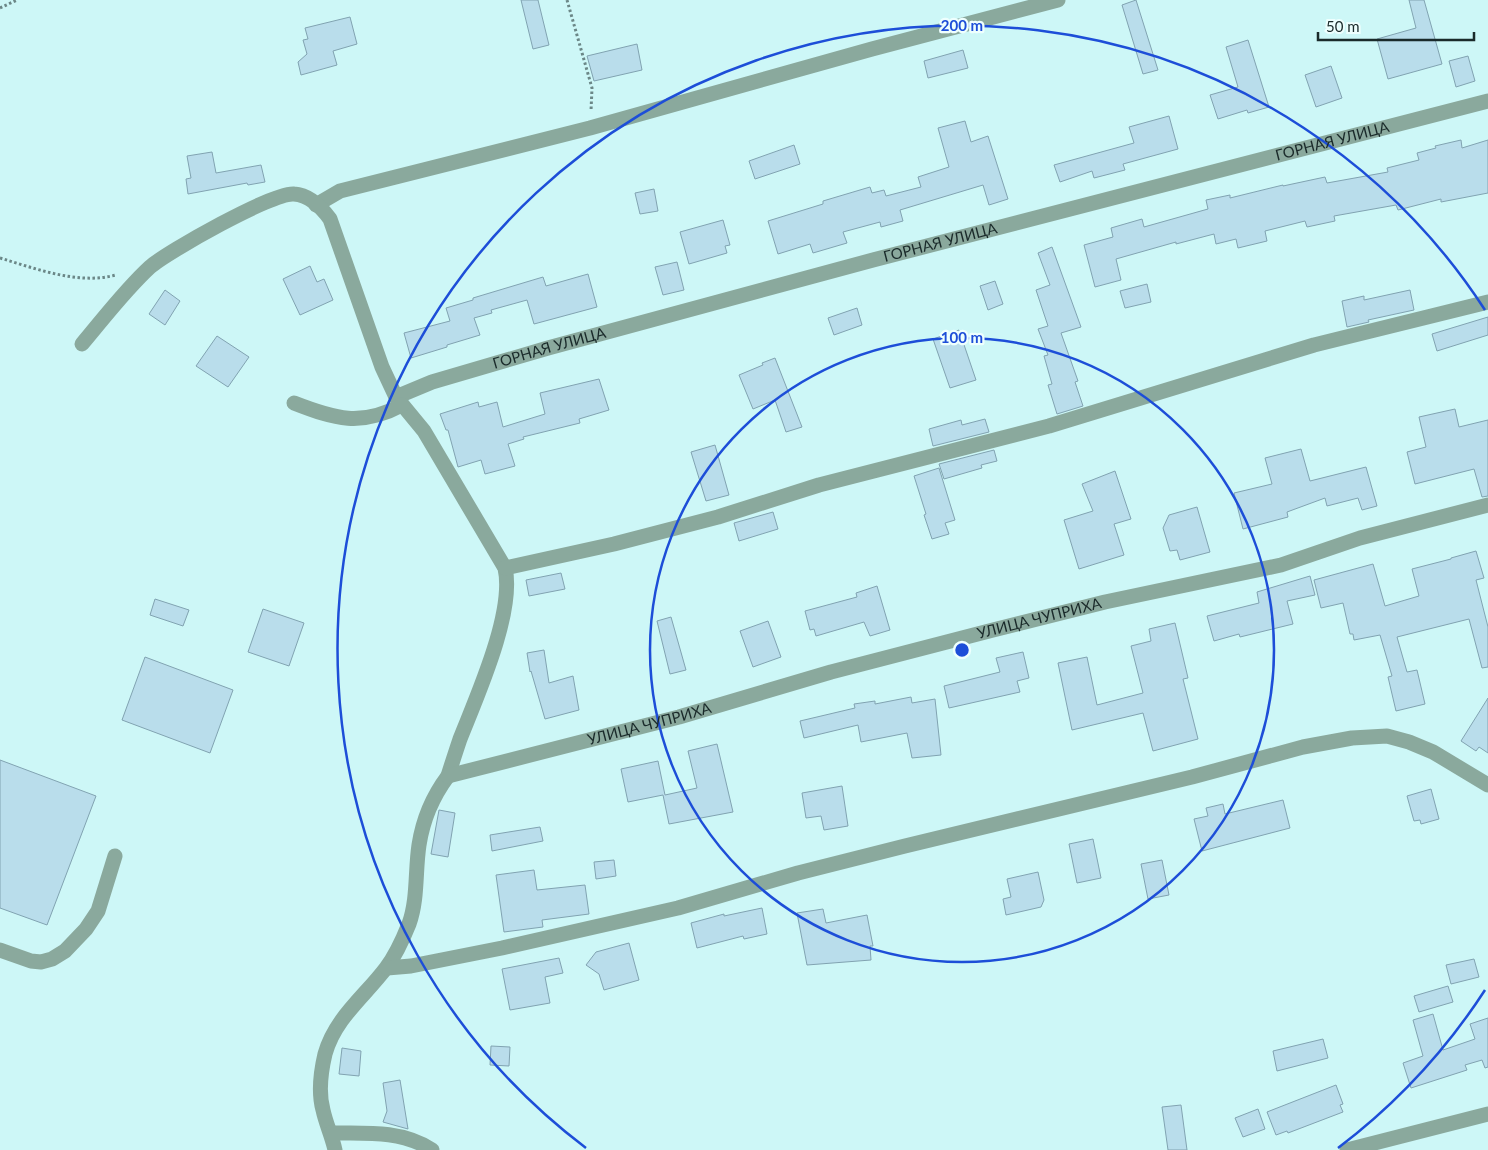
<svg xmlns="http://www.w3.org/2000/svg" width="1488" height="1150" font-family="Lato,sans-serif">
  <rect width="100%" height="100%" fill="#cdf7f7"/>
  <g fill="#b9ddeb" stroke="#81a3b1">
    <polygon points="521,0 538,0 549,45 533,49"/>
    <polygon points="1136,0 1158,70 1143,74 1122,5"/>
    <polygon points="1409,0 1424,0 1442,64 1388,79 1377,39 1416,28"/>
    <polygon points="350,17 357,44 333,51 337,65 301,75 298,62 307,54 303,40 308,39 305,28"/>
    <polygon points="1248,40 1269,107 1248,113 1247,110 1218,119 1210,95 1238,87 1226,47"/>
    <polygon points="637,44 642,70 594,81 587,56"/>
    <polygon points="963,50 968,68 928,78 924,61"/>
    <polygon points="1468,56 1475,81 1456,87 1449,61"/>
    <polygon points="1331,66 1342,98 1316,107 1305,75"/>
    <polygon points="1169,116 1178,149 1123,164 1125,170 1094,178 1092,171 1060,182 1054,165 1134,143 1129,127"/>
    <polygon points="965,121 971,142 988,136 1008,199 989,205 983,185 900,210 903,221 881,227 880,222 843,232 847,243 813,253 810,244 778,254 768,221 823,204 823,201 870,187 872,193 884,190 886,196 921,187 918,177 949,167 938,128"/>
    <polygon points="1461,140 1462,148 1488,140 1488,193 1441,202 1441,199 1398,210 1396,205 1334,216 1335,221 1307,227 1305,221 1265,231 1267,241 1238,248 1236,239 1216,244 1214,234 1176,244 1176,242 1116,259 1121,280 1095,287 1084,245 1113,237 1111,228 1142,219 1144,227 1208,209 1206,200 1230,195 1230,198 1283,185 1283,186 1325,177 1327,183 1388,172 1387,168 1419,160 1417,153 1436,148 1435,146"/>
    <polygon points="794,145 800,164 755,179 749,161"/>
    <polygon points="212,152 216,173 261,165 265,182 248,185 247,183 188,194 186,179 191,178 187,156"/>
    <polygon points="654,189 658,211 640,214 635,193"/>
    <polygon points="723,220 730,245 725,246 727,253 689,264 680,232"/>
    <polygon points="1052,247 1081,327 1061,333 1078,381 1075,382 1083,406 1057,414 1048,385 1052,384 1044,356 1048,355 1038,329 1048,326 1036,290 1050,285 1038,253"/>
    <polygon points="677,262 684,290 663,295 655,267"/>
    <polygon points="310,266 317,282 324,279 333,300 300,315 283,279"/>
    <polygon points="588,274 597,307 534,324 527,300 491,310 492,313 474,318 480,335 447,345 447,347 411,358 404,333 450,321 446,308 473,300 473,298 543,277 546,286"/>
    <polygon points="995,281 1003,304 988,310 980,286"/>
    <polygon points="1147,284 1151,302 1125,308 1120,291"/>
    <polygon points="165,290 180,301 165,325 149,314"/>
    <polygon points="1410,290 1414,310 1368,320 1369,322 1347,327 1342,301 1364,296 1364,300"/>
    <polygon points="857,308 862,325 834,335 828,318"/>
    <polygon points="1488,317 1488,335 1437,351 1432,334"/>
    <polygon points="959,330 976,380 950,388 933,339"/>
    <polygon points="217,336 249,357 228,387 196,366"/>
    <polygon points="775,358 802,427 786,432 775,400 753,409 739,375 763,365 762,363"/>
    <polygon points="599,379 609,410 579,419 580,423 523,437 524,439 508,444 515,466 485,474 481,460 458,467 448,430 446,430 440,414 478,402 479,407 497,402 503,427 545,414 540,393"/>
    <polygon points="1455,409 1459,427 1488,420 1488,496 1482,497 1474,469 1415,484 1407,452 1426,447 1419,417"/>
    <polygon points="985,419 989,432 933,446 929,429 961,420 962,425"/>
    <polygon points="715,445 729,495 706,501 691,452"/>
    <polygon points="1301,449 1310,481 1366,467 1377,506 1362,510 1358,498 1327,506 1325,498 1287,512 1288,517 1243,529 1234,493 1272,484 1265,458"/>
    <polygon points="994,450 997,461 981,465 982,468 944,479 939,464"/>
    <polygon points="939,468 955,520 945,523 949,534 932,539 924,515 926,514 914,476"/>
    <polygon points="1115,471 1131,519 1114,524 1124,555 1079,569 1064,520 1093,511 1082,484"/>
    <polygon points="1197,507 1210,552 1180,560 1177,550 1170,551 1163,528 1169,515"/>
    <polygon points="773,512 778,529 739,541 734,523"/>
    <polygon points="1476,551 1484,578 1476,580 1488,627 1488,667 1482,668 1469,619 1397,637 1407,672 1417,670 1425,704 1396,711 1388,677 1392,676 1380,635 1354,640 1353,634 1350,634 1343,603 1321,608 1314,580 1373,564 1385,606 1419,596 1412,569 1451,559 1451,558"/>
    <polygon points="561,573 565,589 529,596 526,580"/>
    <polygon points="1310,576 1315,595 1287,601 1293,624 1240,637 1239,634 1214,641 1207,616 1259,603 1257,592"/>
    <polygon points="877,586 890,630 870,636 864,622 816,636 814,629 810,630 805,611 857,597 856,593"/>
    <polygon points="155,599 189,610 183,626 150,615"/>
    <polygon points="263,609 304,623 289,666 248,652"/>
    <polygon points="671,617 686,670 670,674 657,621"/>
    <polygon points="768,621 781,657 753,667 740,631"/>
    <polygon points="1175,623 1188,678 1183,679 1198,739 1153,751 1143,713 1072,730 1058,663 1087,657 1097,705 1143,693 1131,646 1151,641 1149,629"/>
    <polygon points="544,650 549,683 573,676 579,710 545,719 531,671 530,672 527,653"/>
    <polygon points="1023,652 1029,678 1017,681 1020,692 949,708 944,686 1000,672 996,658"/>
    <polygon points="145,657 233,690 210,753 122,720"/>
    <polygon points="911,697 912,703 935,699 941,755 912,758 907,733 861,742 858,725 804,738 800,721 855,708 854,704 875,701 875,704"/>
    <polygon points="1488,698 1488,753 1479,747 1476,751 1461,741"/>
    <polygon points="717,744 733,812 669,824 663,795 628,802 621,769 658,761 665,795 697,788 688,751"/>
    <polygon points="0,760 96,796 47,925 0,908"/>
    <polygon points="842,786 848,826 824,830 821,816 806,818 802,793"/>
    <polygon points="1431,789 1439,819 1421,824 1420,820 1414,821 1407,796"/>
    <polygon points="1283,800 1290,828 1202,851 1194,819 1208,816 1206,808 1223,804 1225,814"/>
    <polygon points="439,810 455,813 448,857 431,854"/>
    <polygon points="540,827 543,841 492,851 490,835"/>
    <polygon points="1093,839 1101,878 1077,883 1069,844"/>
    <polygon points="614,860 616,876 596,879 594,862"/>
    <polygon points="1162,860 1169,895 1148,899 1141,864"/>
    <polygon points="534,870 537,890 585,885 589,914 542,920 543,927 504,932 496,875"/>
    <polygon points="1038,872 1044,900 1041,907 1006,915 1003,899 1011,897 1007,879"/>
    <polygon points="762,908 767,934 744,939 743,936 697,948 691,923 724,914 724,916"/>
    <polygon points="823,909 826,923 867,915 873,946 870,946 871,960 807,965 797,913"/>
    <polygon points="629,943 639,980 604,990 599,974 586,965 596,952"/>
    <polygon points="559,958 563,973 545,977 550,1003 510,1010 502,969"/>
    <polygon points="1474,959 1479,977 1451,984 1446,965"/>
    <polygon points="1448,986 1453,1002 1419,1012 1414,996"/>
    <polygon points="1433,1014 1443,1050 1475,1039 1470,1024 1488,1018 1488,1067 1485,1068 1482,1060 1465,1065 1467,1070 1411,1088 1403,1063 1423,1056 1413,1020"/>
    <polygon points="1323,1039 1328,1058 1277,1071 1273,1051"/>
    <polygon points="491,1046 510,1047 509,1066 490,1065"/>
    <polygon points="342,1048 361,1051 359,1076 339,1074"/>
    <polygon points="400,1080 408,1129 383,1122 387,1111 383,1083"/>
    <polygon points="1336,1085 1343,1104 1340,1105 1343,1112 1288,1133 1287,1131 1276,1135 1267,1112"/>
    <polygon points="1181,1105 1187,1150 1168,1150 1162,1107"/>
    <polygon points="1258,1109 1265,1129 1243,1137 1235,1118"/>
  </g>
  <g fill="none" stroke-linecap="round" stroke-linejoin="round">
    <g stroke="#6b8787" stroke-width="3" stroke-dasharray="2.5 2.5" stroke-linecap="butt">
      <polyline points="567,0 592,88 591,111"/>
      <polyline points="0,8 17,0"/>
      <path d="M0 258C37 269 78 285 116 275"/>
    </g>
    <g stroke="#8aa99d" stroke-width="15">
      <polyline points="316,205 340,191 590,128 872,49 1058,0"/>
      <path d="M82 344C104 318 125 290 150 267 167 252 273 192 294 194 309 195 322 208 330 219L382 367 396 397 424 431 505 568C515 612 477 696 460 739 456 751 452 763 448 776 433 796 423 819 419 845 415 871 418 899 409 924 403 939 396 955 386 968 365 996 335 1018 325 1054 321 1071 318 1092 323 1110 326 1124 332 1136 335 1150"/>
      <path id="s1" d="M396 397 432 382 548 348 873 260 1488 101"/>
      <path d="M294 403C335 419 361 427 402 405"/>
      <polyline points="505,568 614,544 718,517 819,485 1049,426 1314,345 1488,302"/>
      <path id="s2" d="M448 776 679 717 831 672 993 630 1105 602 1281 565 1360 538 1488 505"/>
      <polyline points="0,950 31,961 41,962 52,959 65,951 86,929 98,911 115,856"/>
      <polyline points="387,968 411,966 502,948 678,908 798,873 905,846 1192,777 1303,747 1352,738 1387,736 1409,742 1433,752 1488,785"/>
      <path d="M331 1133C365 1133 402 1130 432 1150"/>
      <polyline points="1347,1150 1488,1114"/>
    </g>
  </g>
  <g fill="none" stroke="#1d4ed8" stroke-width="2.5">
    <circle cx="962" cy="650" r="312"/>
    <path d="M1485 990A624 624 0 0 1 1338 1148M586 1148A624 624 0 1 1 1485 310"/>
  </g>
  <g text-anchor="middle" stroke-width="4.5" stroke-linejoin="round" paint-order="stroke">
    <g font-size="15" fill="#1a2a2a" stroke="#eefffe">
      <text dy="5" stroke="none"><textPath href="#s1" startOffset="971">ГОРНАЯ УЛИЦА</textPath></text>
      <text dy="5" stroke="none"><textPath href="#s1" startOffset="566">ГОРНАЯ УЛИЦА</textPath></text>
      <text dy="5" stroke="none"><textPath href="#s1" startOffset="161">ГОРНАЯ УЛИЦА</textPath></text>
      <text dy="5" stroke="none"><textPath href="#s2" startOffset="612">УЛИЦА ЧУПРИХА</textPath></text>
      <text dy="5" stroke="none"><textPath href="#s2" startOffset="208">УЛИЦА ЧУПРИХА</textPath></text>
    </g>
  </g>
  <circle cx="962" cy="650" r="8" fill="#1d4ed8" stroke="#eefffe" stroke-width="2.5"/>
  <g font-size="15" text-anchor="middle" font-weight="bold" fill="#1d4ed8" stroke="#eefffe" stroke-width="4.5" stroke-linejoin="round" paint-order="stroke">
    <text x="962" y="31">200 m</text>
    <text x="962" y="343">100 m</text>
  </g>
  <path d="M1318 32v8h156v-8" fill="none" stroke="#1a2a2a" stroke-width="2.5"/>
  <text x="1326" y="32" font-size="15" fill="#1a2a2a" stroke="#eefffe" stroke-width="4" paint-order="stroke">50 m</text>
</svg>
